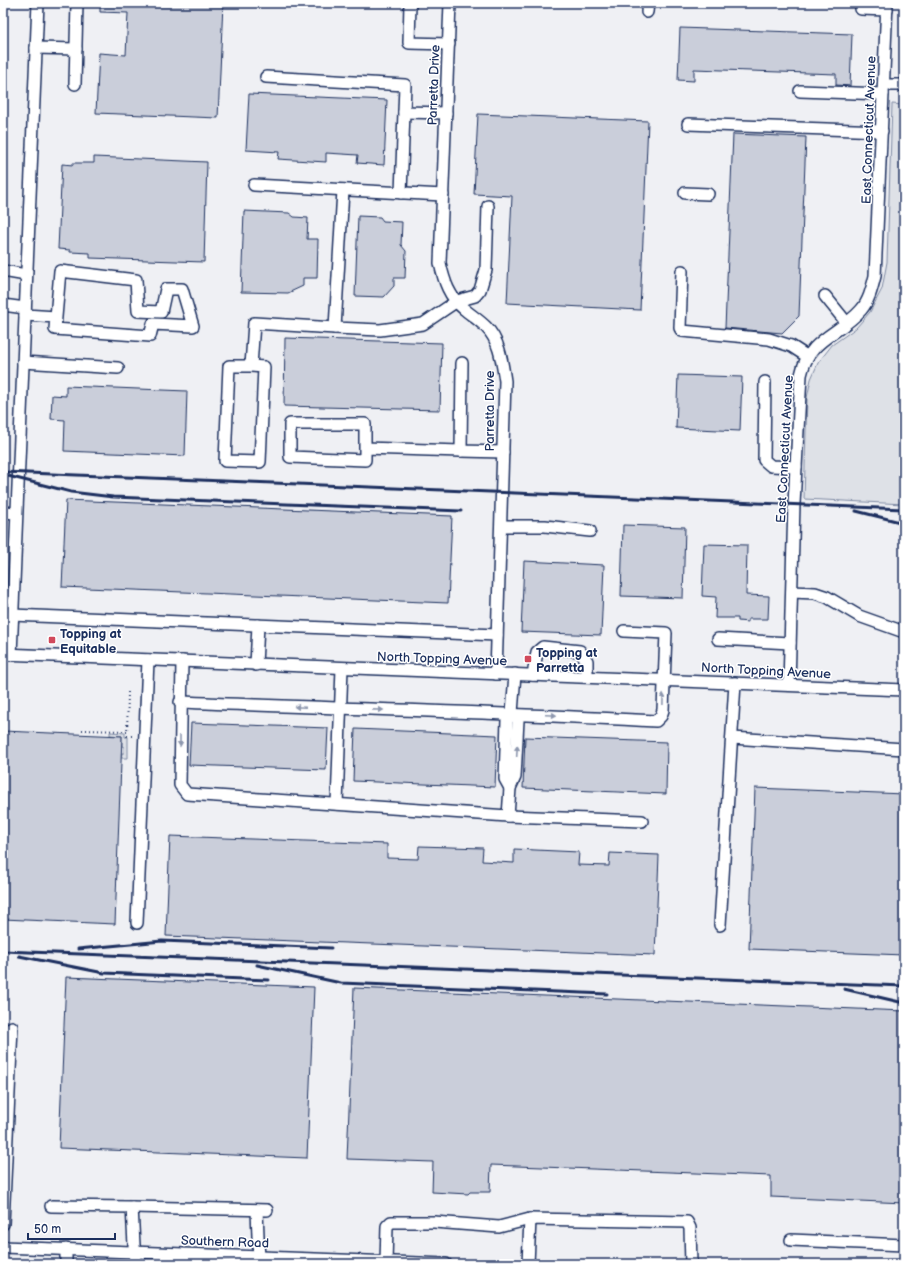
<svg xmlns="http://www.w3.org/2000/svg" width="907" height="1267" font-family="'Balsamiq Sans',sans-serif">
  <rect width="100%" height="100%" fill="#fff"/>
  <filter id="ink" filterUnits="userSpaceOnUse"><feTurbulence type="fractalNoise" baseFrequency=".025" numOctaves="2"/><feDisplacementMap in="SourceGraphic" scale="8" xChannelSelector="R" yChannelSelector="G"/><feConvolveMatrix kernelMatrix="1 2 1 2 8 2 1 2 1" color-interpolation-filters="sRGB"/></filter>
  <g filter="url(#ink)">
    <rect fill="#eff0f4" x="3" y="3" width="901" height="1261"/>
    <g fill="#dee1e7" stroke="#7c88a2">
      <polygon points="892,104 904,105 904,504 804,499 807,398 811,379 818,363 832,345 856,328 870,312 882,289 887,262"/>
      <polygon points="110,732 125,733 125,737 128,737 128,758 121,758 122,753 124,753 124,747 122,746 122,736 110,735"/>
    </g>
    <g fill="#caceda" stroke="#1b2f5e">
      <polygon points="100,3 223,3 218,118 96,113 99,53 126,55 128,13 100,12"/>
      <polygon points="680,28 852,34 850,86 836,85 836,74 694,69 694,81 678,80"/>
      <polygon points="249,94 387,100 384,165 357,163 358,155 326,153 326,162 278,159 279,152 246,150"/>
      <polygon points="478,114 648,121 640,310 507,303 512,196 474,194"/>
      <polygon points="733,134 806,137 799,316 782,333 725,328"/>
      <polygon points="94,157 207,162 204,262 90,258 90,253 70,252 70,250 58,249 62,164 73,165 73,163 94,163"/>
      <polygon points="244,211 289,213 294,217 308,218 307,239 318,239 317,278 303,278 303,286 288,293 241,292"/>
      <polygon points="358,216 380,217 383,221 402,222 401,245 406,251 405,278 394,278 394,286 384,297 355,296"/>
      <polygon points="285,338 442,343 440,410 284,406"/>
      <polygon points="678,375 742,377 740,431 676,428"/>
      <polygon points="66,386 187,391 185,456 64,451 65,420 51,419 52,395 66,396"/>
      <polygon points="66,500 452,516 448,603 62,587"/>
      <polygon points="623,525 685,527 683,598 621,596"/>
      <polygon points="704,544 747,545 746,595 769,596 768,619 748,619 748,622 738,621 738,618 715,618 716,597 702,596"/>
      <polygon points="524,561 604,565 601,635 521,632"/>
      <polygon points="191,723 328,728 326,770 189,765"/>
      <polygon points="355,729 497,735 495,787 353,781"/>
      <polygon points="3,731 122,736 115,924 3,919"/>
      <polygon points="525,737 667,742 666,794 523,788"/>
      <polygon points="755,788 904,794 904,955 749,949"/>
      <polygon points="170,836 387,844 387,858 418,859 419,846 483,848 482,861 514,863 514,849 579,852 578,865 609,866 610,853 659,855 655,955 166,936"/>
      <polygon points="66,977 314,987 307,1158 59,1148"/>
      <polygon points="354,988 904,1011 904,1203 771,1197 771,1176 491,1165 490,1192 470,1192 468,1194 432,1192 433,1162 347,1159"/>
    </g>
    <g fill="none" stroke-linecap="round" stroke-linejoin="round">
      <g stroke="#1b2f5e" stroke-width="14">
        <g id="minor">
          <polyline points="410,3 409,43 449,44"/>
          <path d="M450 3 440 263C444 281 449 297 464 309 471 315 479 320 486 327 500 341 502 362 505 381L496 674"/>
          <polyline points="861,9 887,10"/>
          <polyline points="647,12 648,3"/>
          <polyline points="36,48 76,49"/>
          <polyline points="266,77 405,85 401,193"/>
          <polyline points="75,84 77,3"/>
          <polyline points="884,85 904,85"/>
          <polyline points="800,91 883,94"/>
          <polyline points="404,112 446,113"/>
          <polyline points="688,124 882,131"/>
          <polyline points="254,185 443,195"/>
          <polyline points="343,190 335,328 380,330 423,324 457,301 475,296 480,290 486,270 488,206"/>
          <polyline points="685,193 708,194"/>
          <polyline points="3,271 26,275"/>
          <polyline points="682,271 680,328 682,331 769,339 791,346 808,357"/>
          <polyline points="825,296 846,322"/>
          <polyline points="3,305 25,308"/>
          <polyline points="25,315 56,317 55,329 150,336 153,324 193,326 182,289 166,289 161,312 138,311 136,280 60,271 56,317"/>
          <polyline points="23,362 118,368"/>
          <polyline points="462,363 461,451 503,452"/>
          <polyline points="251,366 229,366 225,461 260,462 264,367 251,366 254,323 335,328"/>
          <polyline points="765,382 764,460 771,466 796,467"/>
          <polyline points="365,448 365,460 290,457 290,424 365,424 365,448 461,451"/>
          <polyline points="3,512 16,513"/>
          <polyline points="501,526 545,526 590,531"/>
          <polyline points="792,592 815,593 827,597 859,616 904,632"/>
          <polyline points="12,615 497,635"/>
          <polyline points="718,639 790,643"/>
          <polyline points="3,654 904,690"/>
          <polyline points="11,655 38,3"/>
          <polyline points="182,661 180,785 187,794 508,816 510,788 515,777 518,720 512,713"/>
          <polyline points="256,665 258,625"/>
          <polyline points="533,675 537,652 543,647 580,651 587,661 587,677"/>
          <path d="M789 685 794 504 801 375C809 338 839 335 861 310 869 301 872 288 875 276L887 3"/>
          <path d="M180 702C339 709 498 712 656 721L661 716 663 710 666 633 624 631"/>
          <polyline points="732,738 904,749"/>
          <polyline points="510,788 505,779 507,720 512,713 515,674"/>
          <polyline points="337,804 342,668"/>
          <polyline points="508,816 642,821"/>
          <polyline points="137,923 148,660"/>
          <polyline points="720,925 735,683"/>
          <polyline points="51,1206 132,1207 135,1264"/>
          <polyline points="132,1207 267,1210"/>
          <polyline points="257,1210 259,1263"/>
          <polyline points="3,1224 12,1027"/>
          <polyline points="791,1240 904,1245"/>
          <polyline points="3,1247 446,1264"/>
          <polyline points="386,1262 387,1226 391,1222 434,1222 499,1227 530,1219 687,1222 690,1228 691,1264"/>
          <polyline points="66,1264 66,1249"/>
          <polyline points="528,1264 530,1219"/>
        </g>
      </g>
      <g stroke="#1b2f5e" stroke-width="2" stroke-dasharray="1 3" stroke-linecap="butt">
        <polyline points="128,692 127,736 134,736"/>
        <polyline points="82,730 127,731"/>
      </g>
      <use href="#minor" stroke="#fff" stroke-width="11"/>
      <g stroke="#1b2f5e" stroke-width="3">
        <polyline points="3,472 904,509"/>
        <polyline points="8,476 71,492 113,497 461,511"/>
        <polyline points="856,511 904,523"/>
        <polyline points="78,949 162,941 331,948"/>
        <polyline points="3,951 904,986"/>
        <polyline points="19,956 104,973 269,980"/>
        <polyline points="257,965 341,983 607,994"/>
        <polyline points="844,989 904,1003"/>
      </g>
    </g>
    <defs><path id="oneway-solid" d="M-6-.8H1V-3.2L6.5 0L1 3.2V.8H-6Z"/></defs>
    <g fill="#8d97ae">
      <use href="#oneway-solid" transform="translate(663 699) rotate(-89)"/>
      <use href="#oneway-solid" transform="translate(300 707) rotate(-178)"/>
      <use href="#oneway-solid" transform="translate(378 710) rotate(1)"/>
      <use href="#oneway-solid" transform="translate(551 715) rotate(3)"/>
      <use href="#oneway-solid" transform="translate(180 741) rotate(90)"/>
      <use href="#oneway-solid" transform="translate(517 751) rotate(-87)"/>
    </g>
  </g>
  <g fill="#d1495b" stroke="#fff" stroke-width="1.5">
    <rect x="48" y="636" width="8" height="8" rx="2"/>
    <rect x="524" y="655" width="8" height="8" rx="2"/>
  </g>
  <g text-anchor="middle" stroke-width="3" stroke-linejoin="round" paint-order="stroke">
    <g font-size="13" fill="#1b2f5e" stroke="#fff">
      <text transform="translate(433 85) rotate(-88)" y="5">Parretta Drive</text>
      <text transform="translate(868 130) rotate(-88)" y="5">East Connecticut Avenue</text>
      <text transform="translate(489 411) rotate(-90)" y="5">Parretta Drive</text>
      <text transform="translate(784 449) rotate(-87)" y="5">East Connecticut Avenue</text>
      <text transform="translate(442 658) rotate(2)" y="5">North Topping Avenue</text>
      <text transform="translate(766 670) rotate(3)" y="5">North Topping Avenue</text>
      <text transform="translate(225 1241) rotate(2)" y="5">Southern Road</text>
    </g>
    <g font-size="13" font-weight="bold" fill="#1b2f5e" stroke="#fff" text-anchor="start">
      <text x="60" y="638">Topping at<tspan x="60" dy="15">Equitable</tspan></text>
      <text x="536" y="657">Topping at<tspan x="536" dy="15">Parretta</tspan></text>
    </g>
  </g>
  <rect width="907" height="1267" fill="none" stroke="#fff" stroke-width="16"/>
  <rect x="8" y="8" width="891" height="1251" fill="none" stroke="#1b2f5e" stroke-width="1.5" filter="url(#ink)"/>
  <path d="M28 1233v6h87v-6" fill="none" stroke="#1b2f5e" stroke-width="2"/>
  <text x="34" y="1233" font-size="12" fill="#1b2f5e" stroke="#ffffff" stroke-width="3" paint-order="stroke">50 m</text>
</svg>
